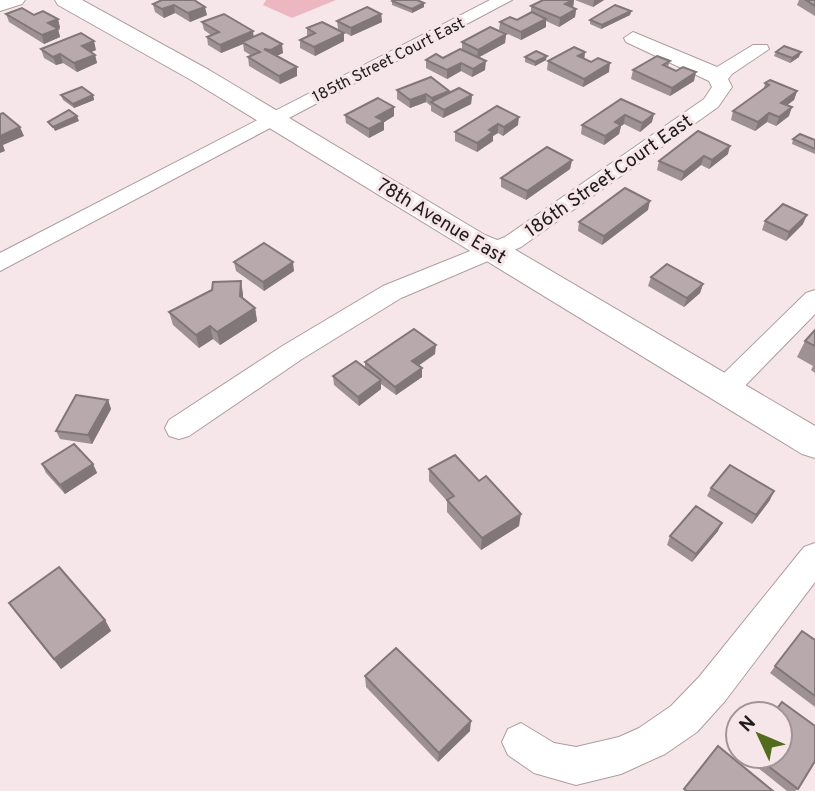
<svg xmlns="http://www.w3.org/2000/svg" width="815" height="791" font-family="Overpass,sans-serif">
  <rect width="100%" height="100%" fill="#f6e6e9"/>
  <polygon fill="#edb7c2" points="266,0 336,0 292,18 263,5"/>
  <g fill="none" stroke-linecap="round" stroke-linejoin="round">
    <g stroke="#ad9da0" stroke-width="2">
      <g id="minor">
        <polygon points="0,0 25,0 22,4 0,11"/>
        <polygon points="490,0 512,0 0,271 0,253"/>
        <polygon points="633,32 717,67 753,45 767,45 769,49 732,74 728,79 732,87 718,107 521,247 401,298 302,359 189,436 179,439 169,436 165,428 169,420 284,345 383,286 505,237 704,99 712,87 709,81 626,42 624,38"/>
        <polygon points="815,290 815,314 735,396 725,399 715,396 711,389 715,382 806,293"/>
        <polygon points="815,543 815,582 725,701 697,732 665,754 621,774 576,785 534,773 508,755 502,742 508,729 521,723 554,743 576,747 619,737 639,728 671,706 699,677 804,547"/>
      </g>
    </g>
    <g stroke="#ad9da0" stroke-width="2">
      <polygon id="tertiary" points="55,0 82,0 209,70 485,235 502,242 815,426 815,458 802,454 191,80 58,5"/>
    </g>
    <use href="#minor" fill="#fff" fill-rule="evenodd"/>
    <use href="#tertiary" fill="#fff" fill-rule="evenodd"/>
  </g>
  <g fill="#9e9194">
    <polygon points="162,0 207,15 190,22 175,13 164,18 155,12 153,4"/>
    <polygon points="543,0 574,0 573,8 576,9 575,17 559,27 546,21 546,27 521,40 499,30 500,22 517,20 531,13 531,6"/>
    <polygon points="575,0 604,0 593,7"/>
    <polygon points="799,0 815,0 815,16 797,5"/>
    <polygon points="392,1 424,7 412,13 392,5"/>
    <polygon points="631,11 630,15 601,29 590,24 590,20"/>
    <polygon points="6,14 34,15 58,19 60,28 58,29 60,37 44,44 9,22"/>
    <polygon points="381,14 382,22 351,36 338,29 337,21"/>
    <polygon points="202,22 254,37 283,53 276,56 297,67 297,76 280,84 249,66 248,57 252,56 244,51 243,44 221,53 208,45 207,37 211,35 204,30"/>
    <polygon points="307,28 344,33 344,41 315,56 300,48 300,40 307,36"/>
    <polygon points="506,34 505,43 478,58 485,70 472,77 461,71 447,79 426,68 426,60 443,58 462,49 462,42"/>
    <polygon points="41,49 96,50 91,52 95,55 97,63 77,72 63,63 56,65 44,58"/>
    <polygon points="585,52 584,59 609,72 583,87 547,70 548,61"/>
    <polygon points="776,52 799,57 790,63 774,56"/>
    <polygon points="525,57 546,60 535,66 525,62"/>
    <polygon points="670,61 668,67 694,81 670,96 631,79 633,70"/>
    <polygon points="765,83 797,91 794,100 787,105 789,116 776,126 767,122 755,131 731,120 733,111 764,88"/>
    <polygon points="397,90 449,91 449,93 472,95 471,104 443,118 431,111 431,106 426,102 410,108 397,99"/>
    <polygon points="61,95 93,95 94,100 74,108 63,100"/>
    <polygon points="621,99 652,122 640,132 624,124 621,126 619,134 604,145 581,134 582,125"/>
    <polygon points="497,106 518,125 503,136 498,133 493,136 493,141 477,152 455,141 455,132"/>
    <polygon points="394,107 394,116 384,122 384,130 369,138 346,123 345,115"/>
    <polygon points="793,139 815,140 815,154 792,144"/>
    <polygon points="728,154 709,169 701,165 681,181 657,170 659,161"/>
    <polygon points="572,160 570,169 526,200 501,187 501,178"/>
    <polygon points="648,210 602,245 578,231 579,222"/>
    <polygon points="765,221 803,224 786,241 762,230"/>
    <polygon points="234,262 294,271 264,291 236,271"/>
    <polygon points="651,277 703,284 700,293 684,307 648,286"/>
    <polygon points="243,294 243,299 255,308 257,321 220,345 213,339 199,348 173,325 169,312"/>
    <polygon points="815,330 815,373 811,370 813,366 797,357 805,341"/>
    <polygon points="435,354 418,366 422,377 396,395 381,384 381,389 359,406 334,385 333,376 365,368 365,362"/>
    <polygon points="108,400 111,409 92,444 60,439 56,431"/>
    <polygon points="42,464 93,464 97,473 65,494 46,473"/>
    <polygon points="429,469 519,526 481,550 447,512 447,501 429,481"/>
    <polygon points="711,488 770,500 752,524 707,496"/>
    <polygon points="718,531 692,562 667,545 670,536"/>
    <polygon points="9,603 105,620 111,631 61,669 17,614"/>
    <polygon points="802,631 815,640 815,707 770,673"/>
    <polygon points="365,676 470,731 438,762 366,687"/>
    <polygon points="743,756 780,756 798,789 795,791 787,791"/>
  </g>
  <g fill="#817678">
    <polygon points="573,0 574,0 573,7 564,13 565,4"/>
    <polygon points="594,0 604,0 593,7"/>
    <polygon points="424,3 424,7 412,13 412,9"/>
    <polygon points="174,5 175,13 164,18 162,9"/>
    <polygon points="205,7 207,15 190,22 188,13"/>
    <polygon points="576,9 575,17 559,27 560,18"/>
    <polygon points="631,11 630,15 601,29 602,25"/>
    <polygon points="381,14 382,22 351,36 351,28"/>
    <polygon points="58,19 60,28 58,29 60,37 44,44 42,35 48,23"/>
    <polygon points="546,19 546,27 521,40 521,32"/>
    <polygon points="253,31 254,39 242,42 243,44 221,53 220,45"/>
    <polygon points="344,33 344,41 315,56 314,47"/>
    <polygon points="506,34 505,43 477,58 478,50"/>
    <polygon points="94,41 96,50 84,55 82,46"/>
    <polygon points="282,44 283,53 272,58 271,50"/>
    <polygon points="585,52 584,60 578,56"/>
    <polygon points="801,52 799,57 790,63 792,58"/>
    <polygon points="60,54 63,63 56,65 53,57"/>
    <polygon points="95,55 97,63 77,72 74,63"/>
    <polygon points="547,56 546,60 535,66 535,62"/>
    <polygon points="486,61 485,70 472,77 473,69"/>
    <polygon points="461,63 461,71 447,79 447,70"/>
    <polygon points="610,63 609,72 583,87 584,79"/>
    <polygon points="297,67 297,76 280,84 279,76"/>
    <polygon points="696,72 694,81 670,96 672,88"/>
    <polygon points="449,91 449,100 432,103 432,98"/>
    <polygon points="797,91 794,100 778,112 781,103"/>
    <polygon points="426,94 426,102 410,108 410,100"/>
    <polygon points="93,95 94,100 74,108 73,104"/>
    <polygon points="472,95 471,104 443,118 444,110"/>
    <polygon points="394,107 394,116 384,122 384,130 369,138 369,129 376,117"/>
    <polygon points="792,107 789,116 776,126 779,117"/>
    <polygon points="769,113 767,122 755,131 758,122"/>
    <polygon points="654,114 652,122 640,132 642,123"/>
    <polygon points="625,115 624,124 621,126 619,134 604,145 605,136 615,122"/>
    <polygon points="77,116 79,121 55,131 53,127"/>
    <polygon points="519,117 518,125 503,136 504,127"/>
    <polygon points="498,124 498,133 493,136 493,141 477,152 477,143 489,130"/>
    <polygon points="20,127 24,136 3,145 5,151 0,153 0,136"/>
    <polygon points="730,146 728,154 709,169 712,160"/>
    <polygon points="704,156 701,165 681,181 684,172"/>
    <polygon points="572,160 570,169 526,200 527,191"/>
    <polygon points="650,201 648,210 602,245 604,236"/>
    <polygon points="807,215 803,224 786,241 789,232"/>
    <polygon points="293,262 294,271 264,291 263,282"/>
    <polygon points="241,281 243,294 242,309 240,296"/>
    <polygon points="703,284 700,293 684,307 687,298"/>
    <polygon points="255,308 257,321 220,345 217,332"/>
    <polygon points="210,326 213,339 199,348 196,335"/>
    <polygon points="436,345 435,354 412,370 412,361"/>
    <polygon points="422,368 422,377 396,395 395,387"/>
    <polygon points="381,380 381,389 359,406 358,397"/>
    <polygon points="108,400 111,409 92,444 88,435"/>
    <polygon points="93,464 97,473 65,494 60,485"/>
    <polygon points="774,491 770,500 752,524 756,515"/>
    <polygon points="521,514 519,526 481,550 482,538"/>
    <polygon points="722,523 718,531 692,562 696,554"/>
    <polygon points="105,620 111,631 61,669 54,659"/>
    <polygon points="471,721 470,731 438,762 439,753"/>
  </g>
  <g fill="#b8a9ac" stroke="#817678" stroke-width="2">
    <polygon points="162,0 194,0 205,7 188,13 174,5 162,9 153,4"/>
    <polygon points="393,0 417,0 424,3 412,9 392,1"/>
    <polygon points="543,0 573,0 565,4 576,9 560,18 531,6"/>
    <polygon points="806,0 815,0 815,6"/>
    <polygon points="615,5 631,11 602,25 590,20"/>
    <polygon points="367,7 381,14 351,28 337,21"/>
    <polygon points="22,8 34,15 43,11 58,19 48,23 58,29 42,35 6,14"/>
    <polygon points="532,12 546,19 521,32 500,22 510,17 517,20"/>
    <polygon points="224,14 253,31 220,45 207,37 219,32 202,22"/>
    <polygon points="322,22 344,33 314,47 300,40 315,33 307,28"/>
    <polygon points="490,27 506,34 478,50 462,42"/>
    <polygon points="81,33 94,41 82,46 95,55 74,63 60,54 53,57 41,49"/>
    <polygon points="262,33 282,44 271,50 264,49 297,67 279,76 248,57 260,52 242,42"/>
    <polygon points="784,46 801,52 792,58 776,52"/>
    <polygon points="574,47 585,52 578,56 591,62 598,58 610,63 584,79 548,61"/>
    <polygon points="460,49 486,61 473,69 461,63 447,70 426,60 436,54 443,58"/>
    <polygon points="536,51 547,56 535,62 525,57"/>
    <polygon points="657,56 670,61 663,65 676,71 683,67 696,72 672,88 633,70"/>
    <polygon points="431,77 449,91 432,98 426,94 410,100 397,90"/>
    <polygon points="770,80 797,91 781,103 792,107 779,117 769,113 758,122 733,111 769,85 765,83"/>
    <polygon points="82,87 93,95 73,104 61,95"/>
    <polygon points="459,88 472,95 444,110 431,102"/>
    <polygon points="378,98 394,107 376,117 384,121 369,129 345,115"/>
    <polygon points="621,99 654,114 642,123 625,115 615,122 621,125 605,136 582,125"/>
    <polygon points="497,106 519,117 504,127 498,124 489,130 493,132 477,143 455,132"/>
    <polygon points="69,110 77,116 53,127 48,122"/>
    <polygon points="3,113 20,127 0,136 0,114"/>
    <polygon points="698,131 730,146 712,160 704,156 684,172 659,161"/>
    <polygon points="800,134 815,140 815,149 793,139"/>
    <polygon points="547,147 572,160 527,191 501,178"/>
    <polygon points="625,188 650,201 604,236 579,222"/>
    <polygon points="783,204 807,215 789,232 765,221"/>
    <polygon points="264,243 293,262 263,282 234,262"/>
    <polygon points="667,264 703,284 687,298 651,277"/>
    <polygon points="241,281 240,296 255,308 217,332 210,326 196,335 169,312 212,290 213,282"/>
    <polygon points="414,329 436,345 412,361 422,368 395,387 365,362"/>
    <polygon points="815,330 815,346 805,341"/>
    <polygon points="356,361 381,380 358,397 333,376"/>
    <polygon points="76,395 108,400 88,435 56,431"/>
    <polygon points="74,444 93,464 60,485 42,464"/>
    <polygon points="455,455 479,481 486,476 521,514 482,538 447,500 454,496 429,469"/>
    <polygon points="730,465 774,491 756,515 711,488"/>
    <polygon points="696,506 722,523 696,554 670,536"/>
    <polygon points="59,567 105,620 54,659 9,603"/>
    <polygon points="802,631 815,640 815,696 775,666"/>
    <polygon points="396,648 471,721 439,753 365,676"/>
    <polygon points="782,702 815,726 815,761 798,789 755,756 780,756 780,714 773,714"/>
    <polygon points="718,746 773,791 687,791 684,789"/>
  </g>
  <g text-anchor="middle" stroke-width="6" stroke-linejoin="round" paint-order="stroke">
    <g font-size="16" fill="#1f1a1b" stroke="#f6e6e9">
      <text transform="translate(388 59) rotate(-27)" y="6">185th Street Court East</text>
    </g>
    <g font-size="19" fill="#1f1a1b" stroke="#f6e6e9">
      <text transform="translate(608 175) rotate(-35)" y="7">186th Street Court East</text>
      <text transform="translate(442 220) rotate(31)" y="7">78th Avenue East</text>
    </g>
  </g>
  <g transform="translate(759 735) rotate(314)"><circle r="33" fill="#f6e6e9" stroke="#a09497" stroke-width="2"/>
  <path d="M0-5L12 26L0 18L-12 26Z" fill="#526b1c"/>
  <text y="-10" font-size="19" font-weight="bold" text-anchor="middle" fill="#1f1a1b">N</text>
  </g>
</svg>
